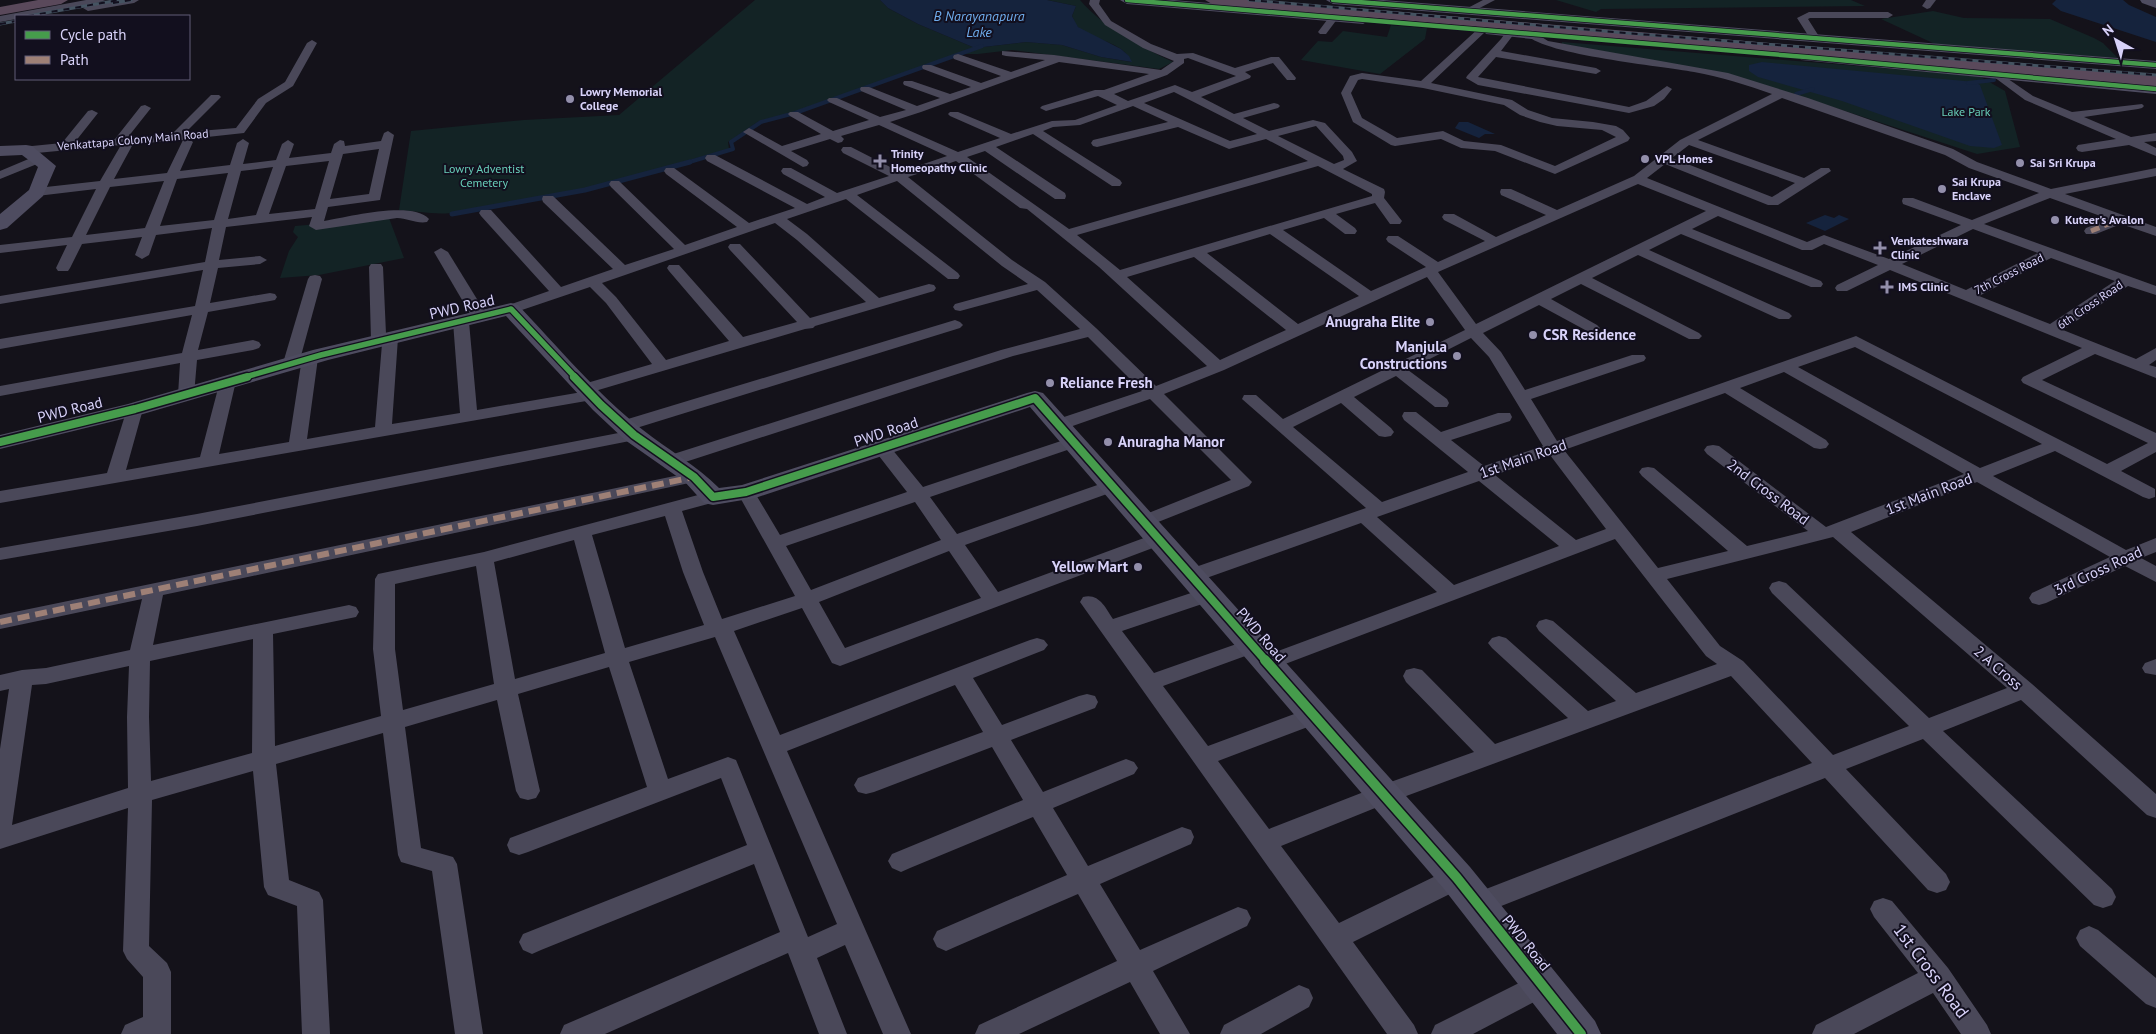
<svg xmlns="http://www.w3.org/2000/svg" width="2156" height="1034" font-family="'PT Sans',sans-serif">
  <rect width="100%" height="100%" fill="#14121a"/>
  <g fill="#132325">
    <path d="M755 0H880L888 8 918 24 975 48 1026 42 1062 45 1101 57 1131 62C1123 40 1091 41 1078 27 1075 25 1074 19 1072 16L1076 6 1047 0H1080C1104 28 1140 46 1173 62L1159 69 1012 50 978 54H963L787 114 759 121 728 142 729 149 589 188 451 213C434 215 417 211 399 210L411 131 524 120 619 115Z"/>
    <polygon points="1556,0 1851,0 1865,6 1601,9 1596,12"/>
    <polygon points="1933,11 1964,18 2050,19 2094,38 2103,43 2118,58 1937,45 1881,19"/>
    <polygon points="1391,25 1427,28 1425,39 1380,74 1301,60 1318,41 1332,42 1343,31 1387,37"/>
    <polygon points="1562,42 1979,76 2005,91 2020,147 1977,154 1802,97 1711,71 1562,44"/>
    <polygon points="389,218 404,258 319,275 280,278 289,251 298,237 293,232 295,226"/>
  </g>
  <g fill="#15233d">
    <polygon points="880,0 1047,0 1076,6 1072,16 1078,27 1121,49 1129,56 1132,62 1101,57 1062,45 1026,42 975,48 918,24 888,8"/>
    <polygon points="2056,0 2123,0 2129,5 2156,17 2156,42 2061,11 2052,4"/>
    <polygon points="1762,62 1975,82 1980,85 2002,145 1994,148 1970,146 1842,101 1758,77 1749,71 1749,65"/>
    <polygon points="1459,122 1468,122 1495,134 1485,134 1479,138 1457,129 1455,128"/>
    <polygon points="1825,215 1834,218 1839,215 1849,219 1825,231 1806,223"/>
  </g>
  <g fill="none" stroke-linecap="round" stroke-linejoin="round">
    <g stroke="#15233d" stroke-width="4">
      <polyline points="1968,83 1994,80"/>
      <polyline points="1796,94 1813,89"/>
      <polyline points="686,163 733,149 731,142 761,122 795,113 982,46"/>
    </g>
    <polyline stroke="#15233d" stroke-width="5" points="452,214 585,190 690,162"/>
    <g fill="#4a4859" fill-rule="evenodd">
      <polygon points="86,0 106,0 93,4 118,0 139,0 134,3 88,11 83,8 87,6 30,16 16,16 16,19 0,22 0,16"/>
      <path d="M1090 0H1100L1099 4 1111 21 1151 44 1177 54 1193 53 1235 68 1271 57H1279L1296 78 1295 80H1287L1273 63 1245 72 1251 76 1250 78 1201 97 1234 114 1274 103 1278 104 1280 106 1278 108 1243 118 1269 131 1313 120 1325 123 1352 152 1357 161 1343 169 1384 189 1385 192 1384 198 1402 221 1400 224H1390L1375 203 1336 214 1355 228 1357 231 1355 234H1345L1324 218 1283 230 1371 291 1426 267 1388 242 1386 239 1388 236H1398L1438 262 1485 241 1444 220 1442 217 1444 214H1454L1496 237 1546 215 1501 195 1500 192 1501 189H1511L1557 210 1634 176 1680 140 1772 94C1747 85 1721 77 1694 72 1662 66 1545 55 1527 35L1528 28 1533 25 1538 28 1537 34 1548 41 1728 73 1808 98 1953 149 1977 162 2051 189 2156 168V176L2065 194 2156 227V236L2121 224 2096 234H2086L2084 231 2086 228 2109 219 2050 198 1984 224 2156 286V295L2128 286 2063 330 2136 359 2156 348V360L2149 365 2156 367V378L2095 354 2042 380 2156 433V452L2121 471 2155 489V497L2149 499 2143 497 2055 451 1993 476 2126 550 2156 538V552L2141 558 2156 566V582L2125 566 2046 603 2039 605 2032 603 2029 598 2032 593 2110 557 1977 482 1851 532 2032 684 2156 794V818L2147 815 2021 700 1943 731 2112 889 2116 897 2112 905 2103 908 2094 905 1923 739 1846 769 1946 874 1950 882 1946 890 1937 893 1928 890 1825 778 1486 912 1477 915 1468 912 1464 904 1468 896 1812 763 1731 676 1390 802 1281 846 1339 923 1448 870 1457 867 1466 870 1470 878 1466 886 1353 942 1414 1025 1418 1034H1387L1080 602 1083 597C1099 593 1105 607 1113 619L1200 590 1207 588 1214 590 1217 595 1214 600 1122 631 1154 673 1245 641 1252 639 1259 641 1263 646 1259 651 1163 686 1208 746 1305 710 1313 708 1321 710 1324 716 1321 722 1218 761 1269 829 1374 788 1474 752 1406 682 1403 676 1406 670 1414 668 1422 670 1495 744 1568 718 1492 648 1488 643 1492 638 1499 636 1506 638 1588 711 1616 701 1539 631 1536 626 1539 621 1546 619 1553 621 1636 693 1717 664 1706 656 1615 539 1267 671 1259 668 1256 663 1259 658 1437 592 1361 523 1198 581 1191 583 1184 581 1181 576 1184 571 1366 508 1242 399 1244 395H1256L1283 419 1465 330 1427 277 1224 370 1164 394 1252 482 1249 486 1143 528 1136 526 1134 522 1136 518 1231 480 1150 399 1064 429H1052L1049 425 1052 421 1142 391 1088 337 1013 356 676 465 670 466 664 465 661 461 664 457 1001 350 1080 329 1037 290 960 311 955 310 953 307 955 304 1028 284 1002 266 897 181 857 195 958 273 960 276 958 279H948L846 199 787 219 807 234 879 298 929 284 934 285 936 288 934 291 815 326 813 328 805 329 595 391 600 395 598 399 592 400 0 503V491L107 473 127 409 129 405H141L143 409 126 470 200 457 220 381 222 378H234L236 381 219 454 289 442 302 358 304 355H316L318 358 307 439 375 427 382 344 374 343 371 340 369 267 371 264H381L383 267 386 334 395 335 398 338 392 424 460 413 453 322 456 319H466L469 322 477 410 582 392 578 388 580 385 652 364 606 303 590 287 516 312H506L504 309 506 306 549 291 481 216 479 213 481 210H491L561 287 613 269 543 202 542 199 543 196H553L625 265 674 249 611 187 609 184 611 181H619L685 245 737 227 666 174 664 171 666 168H674L749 223 795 208 707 161 705 158 707 155H715L807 204 825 197 783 174 781 171 783 168H791L837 193 889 176 843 153 841 150 843 147H851L900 172 947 156 879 125 841 136 844 139 842 142 838 143 830 139 791 151 807 160 809 163 807 166 803 167 743 132 749 128 753 130 782 146 821 134 790 116 788 114 790 112H798L833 131 869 120 829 102 827 100 829 98H837L880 117 906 110 861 91 860 89 861 87H869L917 106 940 98 904 85 903 83 904 81H912L950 94 971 87 923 69 922 67 923 65H931L981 83 1001 76 954 59 953 57 954 55 958 54 1011 72 1045 60 1006 56 1002 55V51L1054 55 1161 70 1174 61 1143 48 1105 25 1089 4ZM1188 58 1236 76 1192 92 1175 85 1128 101 1114 94 1167 75 1184 63V59ZM1059 62 1149 74 1104 90H1095L1042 106 1040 108 1046 111 1098 96 1117 105 1075 120 1052 121 1011 134 958 112H950L948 114 950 116 1000 138 958 152 890 122 921 112ZM1174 92 1257 134 1230 141 1144 103ZM1782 98 1945 155 1969 168 2039 193 1972 220 1913 198H1903L1902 201 1903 204 1961 225 1889 259 1824 235 1807 242 1647 178 1665 164 1768 205H1778L1831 171 1829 168H1821L1804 178 1698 140ZM1133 106 1168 122 1093 140 1091 143 1093 146 1097 147 1178 127 1229 149 1266 139 1308 161 1069 229 967 157 985 151 1055 199H1065L1066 196 1065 193 996 147 1033 134 1112 186H1120L1122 183 1120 180 1043 131 1053 127 1080 125ZM1316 126 1343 156 1344 160 1334 164 1278 136ZM1689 145 1795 183 1772 197 1672 158ZM956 161 1020 208 1027 209 1099 267 1207 366 1156 386 1096 328 1045 282 1012 260 908 177ZM1318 166 1372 194V196L1120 270 1077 235ZM1638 184 1706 211 1476 324 1438 272ZM1718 216 1802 250H1812L1824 244 1878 265 1837 285 1835 288 1837 291H1847L1890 270 2082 348 2023 377 2021 380 2023 383 2148 443 2107 464 1856 336 1557 441 1531 399 1644 361 1646 358 1644 355H1632L1525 390 1501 352 1483 333 1539 305 1587 331H1597L1600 328 1597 325 1551 299 1581 284 1689 339H1699L1702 336 1699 333 1592 278 1638 255 1779 319H1789L1792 316 1789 313 1649 250 1681 234 1811 287H1821L1823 284 1821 281 1692 229ZM775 223 797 240 866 302 810 318 740 244H730L728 247 730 250 797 322 743 337 679 265H669L667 268 669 271 729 341 666 360 616 297 602 283ZM1973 229 2038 253 1966 290 1902 264ZM1270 234 1359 296 1298 324 1207 253ZM1194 257 1286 330 1220 360 1127 277ZM2051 258 2115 281 2050 324 1979 296ZM1471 338 1489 357 1543 446 1484 466 1451 440 1510 421 1512 417 1510 413H1498L1441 432 1416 412H1404L1402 416 1404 420 1468 472 1382 502 1293 427 1341 403 1379 436 1385 437 1391 436 1394 432 1391 428 1354 397 1396 376 1435 407H1447L1449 403 1447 399 1408 370ZM1855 347 2042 444 1980 468 1798 367ZM1784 372 1964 474 1826 527 1719 446 1713 445 1707 446 1704 450 1707 454 1808 531 1747 546 1654 468 1648 467 1642 468 1639 472 1642 476 1728 551 1658 568 1564 450 1725 393 1814 448 1820 449 1826 448 1829 444 1826 440 1740 388ZM1550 455 1606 529 1576 540 1495 475ZM1479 481 1559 546 1454 585 1377 517ZM1833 537 2007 688 1929 718 1786 583 1779 581 1772 583 1769 588 1772 593 1909 726 1833 755 1743 661 1720 646 1667 579Z"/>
      <polygon points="1483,0 1495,0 1468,14 1462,14 1460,12"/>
      <polygon points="1926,0 1936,0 1930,8 1927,9 1922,6"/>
      <polygon points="1809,12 1888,12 1893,15 1888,18 1810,18 1808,19 1820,38 1815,41 1811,40 1797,18"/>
      <polygon points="1333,15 1338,18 1326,34 1320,34 1318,32 1330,16"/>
      <polygon points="1515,23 1520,26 1501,51 1596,68 1601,71 1596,74 1496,57 1478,77 1629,107 1646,101 1667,86 1672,89 1664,99 1654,106 1629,113 1478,85 1466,78 1467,76 1501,39 1512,24"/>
      <path d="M1482 27 1487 30 1485 32 1431 83 1512 100 1528 110 1552 118 1593 122 1616 126 1623 130 1630 138 1628 141 1555 174 1495 151 1461 148 1441 139 1395 146 1391 145 1353 122 1341 93 1350 76 1362 73 1421 81 1479 28ZM1362 79 1423 88 1504 105 1520 115 1540 122 1557 126 1602 130 1616 137 1555 166 1501 145 1464 141 1443 131 1397 138 1362 118 1351 93 1358 80Z"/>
      <path d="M312 40 317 43 293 86 266 103 244 133 189 139 193 142 180 171 230 165 237 143 243 139 249 143 243 164 276 160 282 144 288 140 294 144 289 158 331 153 334 144 340 140 344 141 345 146 381 141 384 133 388 131 394 135 380 200 328 207 324 221C347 217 413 200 429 219L427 222C417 224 407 218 397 218L316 230 309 226 312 217 226 227 219 260 260 256 267 260 260 264 218 268 210 303 270 293 275 294 277 297 275 300 270 301 208 312 198 350 253 340 259 342 261 345 259 348 253 350 197 360 194 395 192 399H180L178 395 180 363 0 396V386L182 353 192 315 0 349V339L195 306 203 270 0 304V296L205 262 212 228 156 235 149 255 142 259 135 255 142 237 82 244 70 268 68 271H58L56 268 67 245 0 253V245L72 237 96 189 37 196 31 192 37 188 100 181 121 145 26 154 22 153 20 150 22 147 62 143 88 111 92 110 98 113 75 142 115 139 141 106 145 105 151 108 128 137 172 134 211 95H219L221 97 186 132 236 128 258 99 285 82 307 43ZM183 140 167 173 114 179 133 144ZM379 149 369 194 330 199 343 154ZM329 161 315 209 269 214 286 166ZM273 167 256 215 228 219 241 171ZM228 173 214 220 160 226 177 179ZM164 181 145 228 86 235 110 187Z"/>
      <polygon points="1998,72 2033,96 2072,112 2142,104 2144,106 2142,108 2138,109 2084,117 2131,137 2156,133 2156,141 2144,142 2156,148 2156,156 2129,145 2082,152 2078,151 2076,148 2078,145 2116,139 2025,100 1994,77 1993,75"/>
      <polygon points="38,155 42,156 44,159 42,162 0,179 0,171"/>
      <polygon points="441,248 448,252 488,317 485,320 475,320 472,317 434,252"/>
      <polygon points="315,275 320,276 322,279 299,363 297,366 285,366 283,363 308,279 310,276"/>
      <polygon points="955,320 960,322 963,325 960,328 630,430 618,430 615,426 618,422"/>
      <polygon points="634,430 640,431 643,435 640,439 197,526 0,560 0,548 197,514"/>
      <path d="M1073 437 1079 438 1082 442 1079 446 930 497 957 534 1106 482 1112 480 1118 482 1121 486 1118 490 965 545 998 592 1152 535 1159 533 1166 535 1169 539 1166 543 840 666 832 663 802 608 734 631 780 735 1030 640 1037 638 1044 640 1048 645 1044 650 973 678 1002 725 1079 696 1087 694 1095 696 1098 702 1095 708 1011 740 1043 792 1118 762 1126 759 1134 762 1138 768 1134 774 1053 808 1088 866 1182 827 1191 830 1194 837 1191 844 1100 884 1140 950 1238 907 1247 910 1251 918 1247 926 1153 971 1190 1034H1160L1130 982 1019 1034H975L979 1025 1117 961 1078 894 955 947 946 951 937 947 933 939 937 931 1067 875 1033 817 910 868 901 872 892 868 888 861 892 854 1023 800 992 747 874 792 866 794 858 792 854 785 858 778 983 732 955 685 787 751 911 1034H883L845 945 817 958 847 1034H819L788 953 605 1034H560L564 1025 780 932 754 864 541 950 532 954 523 950 519 942 523 934 747 845 721 778 528 852 519 855 510 852 507 845 510 838 647 787 609 667 518 694 540 791 536 798 528 800 520 798 516 791 497 700 405 727 421 848 453 857 457 864 483 1034H455L432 871 401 862 398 855 383 733 276 764 289 880 319 892 323 900 330 1034H302L297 906 268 895 264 887 253 771 152 800 149 946 167 963 171 972V1034H121L125 1025 143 1017V977L127 959 123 951 128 808 0 849V749L9 689 0 691V675L22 670 46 668 130 650 142 599 0 629V615L694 472 700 473 703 477 700 481 694 482 163 595 153 645 349 605 356 607 359 612 356 617 273 634 275 746 381 716 373 649 375 579 378 574 484 552 713 491 719 493 722 497 719 501 682 511 703 572 722 619 795 596 737 492 740 488 746 486 752 488 780 535 907 492 872 447 875 443 881 442 887 443 923 487ZM915 502 941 540 811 590 786 546ZM665 516 683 572 704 625 625 648 592 535ZM574 540 605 653 515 679 494 562ZM949 551 981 598 845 648 819 602ZM476 566 494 684 403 710 395 649V584ZM715 637 837 924 808 937 736 760 728 757 668 779 629 662ZM253 639 252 753 151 781 149 717 150 661ZM129 666 127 717 128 788 12 825 32 685 46 684Z"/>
      <polygon points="2156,659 2156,675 2145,673 2142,668 2145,663"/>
      <polygon points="1883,898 1892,901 1948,968 1987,1025 1991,1034 1961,1034 1933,993 1854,1034 1812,1034 1816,1025 1918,973 1874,917 1870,909 1874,901"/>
      <polygon points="2089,926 2098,930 2156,978 2156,1008 2146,1004 2080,946 2076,938 2080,930"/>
      <polygon points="1541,972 1551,975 1555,984 1551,993 1473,1034 1431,1034 1435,1025"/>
      <polygon points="1299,985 1309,989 1313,998 1309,1007 1261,1034 1220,1034 1224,1025"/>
    </g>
    <g fill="#4e4c60" fill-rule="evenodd">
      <polygon points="1120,0 1173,0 1363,16 1370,20 1363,24 1127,4"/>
      <polygon points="1326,0 1383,0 2156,61 2156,69 1333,4"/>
      <polygon points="2140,0 2156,0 2156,8 2142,3"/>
      <polygon points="1491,27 1532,31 1539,35 1532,39 1486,34 1484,31"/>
      <polygon points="1806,53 2156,84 2156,94 1801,60 1799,57 1801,54"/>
      <polygon points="26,145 32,146 56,166 43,196 7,228 0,230 0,214 29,190 38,167 22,155 0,156 0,146"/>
      <path d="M511 303 518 305C558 347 597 394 643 430 668 450 696 465 719 488L742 485 1027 393 1035 391 1043 393 1470 867 1595 1021 1601 1034H1557L1444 889 1030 407 755 498 713 505 704 503 685 482 625 440 593 410 506 316 328 360 143 414 0 449V435L128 404 313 350Z"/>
    </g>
    <g fill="#5a495b" fill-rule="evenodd">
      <polygon points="38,0 68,0 61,4 0,15 0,7"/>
      <polygon points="1205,0 1261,0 2156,76 2156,86 1212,4"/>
    </g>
    <g stroke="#445361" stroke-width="3">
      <g id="rail">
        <polyline points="1249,0 1626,33 2156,75"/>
        <polyline points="113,3 131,0"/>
        <polyline points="28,16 119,0"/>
        <polyline points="0,24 16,21"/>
      </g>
    </g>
    <use href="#rail" stroke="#120f1e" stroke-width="2" stroke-dasharray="6" stroke-linecap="butt"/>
    <polyline stroke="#9e8076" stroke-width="5" stroke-dasharray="9 5" stroke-linecap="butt" points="2091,231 2121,219"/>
    <polyline stroke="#9e8076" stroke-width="6" stroke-dasharray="12 6" stroke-linecap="butt" points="0,622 694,477"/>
    <g stroke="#120f1e" stroke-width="6">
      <g id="cycleway-far3">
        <polyline points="1127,0 1806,57 2156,89"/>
        <polyline points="1333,0 2156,65"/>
      </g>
    </g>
    <g stroke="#120f1e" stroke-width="8">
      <polyline id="cycleway-far2" points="242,378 321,355 511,309 576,378"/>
    </g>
    <g stroke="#120f1e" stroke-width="11">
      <g id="cycleway-far1">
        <polyline points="574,377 601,405 634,435 694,477 713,497 746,492 1035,398 1266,661"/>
        <polyline points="0,442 135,409 247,377"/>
      </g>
    </g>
    <g stroke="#120f1e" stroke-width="13">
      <polyline id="cycleway" points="1265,660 1457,878 1581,1034"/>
    </g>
    <use href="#cycleway-far3" stroke="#469c4c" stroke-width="4.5"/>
    <use href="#cycleway-far2" stroke="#469c4c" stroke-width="5.5"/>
    <use href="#cycleway-far1" stroke="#469c4c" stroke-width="8"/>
    <use href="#cycleway" stroke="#469c4c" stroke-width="10"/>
  </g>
  <g fill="#938fab" stroke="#120f1e" stroke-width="2">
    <circle cx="570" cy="99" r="5"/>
    <circle cx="1645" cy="159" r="5"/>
    <path d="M877.5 153.5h5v5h5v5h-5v5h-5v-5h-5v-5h5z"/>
    <circle cx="2020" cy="163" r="5"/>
    <circle cx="1942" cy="189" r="5"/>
    <circle cx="2055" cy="220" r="5"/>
    <path d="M1877.5 240.5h5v5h5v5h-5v5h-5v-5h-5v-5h5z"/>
    <path d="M1884.5 279.5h5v5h5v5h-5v5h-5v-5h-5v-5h5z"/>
    <circle cx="1430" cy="322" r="5"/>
    <circle cx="1533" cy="335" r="5"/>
    <circle cx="1457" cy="356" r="5"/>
    <circle cx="1050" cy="383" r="5"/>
    <circle cx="1108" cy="442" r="5"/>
    <circle cx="1138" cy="567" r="5"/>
  </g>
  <g text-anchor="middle" stroke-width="4" stroke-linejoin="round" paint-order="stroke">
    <g font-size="12" font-weight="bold" fill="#d8d2f9" stroke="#120f1e" text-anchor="start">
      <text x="580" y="96">Lowry Memorial<tspan x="580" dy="14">College</tspan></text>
      <text x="891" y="158">Trinity<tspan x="891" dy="14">Homeopathy Clinic</tspan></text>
      <text x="1655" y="163">VPL Homes</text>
      <text x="2030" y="167">Sai Sri Krupa</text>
      <text x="1952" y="186">Sai Krupa<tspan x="1952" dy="14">Enclave</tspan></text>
      <text x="2065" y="224">Kuteer's Avalon</text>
      <text x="1891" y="245">Venkateshwara<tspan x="1891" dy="14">Clinic</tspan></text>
      <text x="1898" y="291">IMS Clinic</text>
    </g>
    <g font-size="12" fill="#68ceb9" stroke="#120f1e">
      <text x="1966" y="116">Lake Park</text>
      <text x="484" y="173">Lowry Adventist<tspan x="484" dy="14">Cemetery</tspan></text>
    </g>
    <g font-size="12" fill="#d8d2f9" stroke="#120f1e">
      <text transform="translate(133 140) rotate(-5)" y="4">Venkattapa Colony Main Road</text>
      <text transform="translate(2009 274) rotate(-27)" y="4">7th Cross Road</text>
      <text transform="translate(2090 305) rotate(-34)" y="4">6th Cross Road</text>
    </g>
    <g font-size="14" font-style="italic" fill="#6eabeb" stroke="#120f1e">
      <text x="979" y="21">B Narayanapura<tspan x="979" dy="16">Lake</tspan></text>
    </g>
    <g font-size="15" fill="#d8d2f9" stroke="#120f1e">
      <text transform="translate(462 307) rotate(-13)" y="5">PWD Road</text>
      <text transform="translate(70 410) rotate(-14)" y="5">PWD Road</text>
      <text transform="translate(886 432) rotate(-18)" y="5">PWD Road</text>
      <text transform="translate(1523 459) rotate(-19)" y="5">1st Main Road</text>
      <text transform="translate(1768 492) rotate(37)" y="5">2nd Cross Road</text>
      <text transform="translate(1929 494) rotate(-21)" y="5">1st Main Road</text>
      <text transform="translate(2098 571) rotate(-25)" y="5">3rd Cross Road</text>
      <text transform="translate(1261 635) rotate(49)" y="5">PWD Road</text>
      <text transform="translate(1998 668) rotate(41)" y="5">2 A Cross</text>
      <text transform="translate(1526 943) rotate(51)" y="5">PWD Road</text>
    </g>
    <g font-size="15" font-weight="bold" fill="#d8d2f9" stroke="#120f1e" text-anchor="end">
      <text x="1420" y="327">Anugraha Elite</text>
      <text x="1543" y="340" text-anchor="start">CSR Residence</text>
      <text x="1447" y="352">Manjula<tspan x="1447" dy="17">Constructions</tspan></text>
      <text x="1060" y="388" text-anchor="start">Reliance Fresh</text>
      <text x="1118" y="447" text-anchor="start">Anuragha Manor</text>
      <text x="1128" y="572">Yellow Mart</text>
    </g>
    <g font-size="18" fill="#d8d2f9" stroke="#120f1e">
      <text transform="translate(1931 971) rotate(53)" y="6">1st Cross Road</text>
    </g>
  </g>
  <rect x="15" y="15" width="175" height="65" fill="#120f1e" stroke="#615d76"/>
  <rect x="25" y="31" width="25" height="8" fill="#469c4c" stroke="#615d76"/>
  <text x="60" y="40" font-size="15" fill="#d8d2f9">Cycle path</text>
  <rect x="25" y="56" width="25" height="8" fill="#9e8076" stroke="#615d76"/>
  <text x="60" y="65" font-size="15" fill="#d8d2f9">Path</text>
  <g transform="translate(2116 40) rotate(321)" stroke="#120f1e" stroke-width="4" paint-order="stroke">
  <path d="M0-4L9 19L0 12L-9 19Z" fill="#d8d2f9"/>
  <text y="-8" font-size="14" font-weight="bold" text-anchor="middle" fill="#d8d2f9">N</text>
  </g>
</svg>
